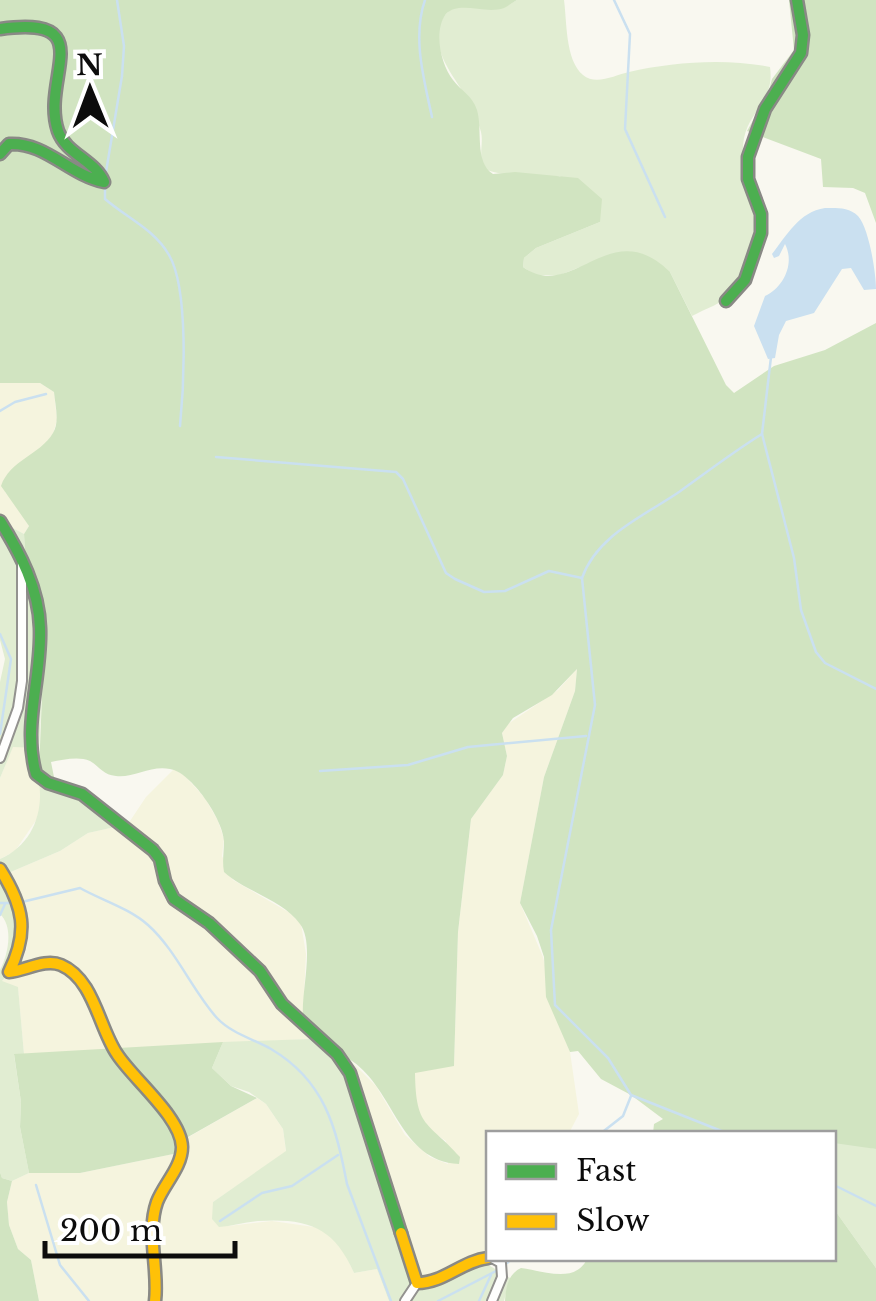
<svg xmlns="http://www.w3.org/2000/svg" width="876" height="1301" font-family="'Libre Baskerville',serif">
  <rect width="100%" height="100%" fill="#f9f8f0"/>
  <g fill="#f5f4de">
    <polygon points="0,383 40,383 54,392 57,420 53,434 5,492 15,503 29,526 24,534 0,521"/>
    <polygon points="577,669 575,691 544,777 520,903 543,957 559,1024 570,1052 579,1114 569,1133 488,1134 488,1258 454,1265 423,1285 349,1059 376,1086 405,1135 430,1157 448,1164 446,1141 428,1129 415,1104 415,1072 454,1065 458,932 471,819 503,775 507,756 502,733 508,724 558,690"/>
    <polygon points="13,746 39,748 41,813 15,851 0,859 0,778"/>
    <polygon points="174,769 185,776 205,798 218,821 224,839 222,856 233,880 290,913 301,924 306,954 303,1017 319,1044 309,1039 24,1054 18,988 1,982 23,959 27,947 6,874 60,851 88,833 128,824 146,797"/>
    <polygon points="257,1098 266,1104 283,1129 286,1152 213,1202 228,1226 272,1221 321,1228 343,1249 354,1273 377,1269 389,1301 39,1301 31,1260 18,1249 9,1225 7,1202 12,1181 29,1173 80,1173 188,1151 187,1138"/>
  </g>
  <g fill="#e1edd2">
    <path d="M517 0H564C567 21 565 60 583 75 596 86 615 75 629 72 672 62 726 58 770 67 775 100 750 110 744 138 739 164 753 188 757 213 760 236 749 277 733 293 723 303 705 309 692 316L670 272 580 267 560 275H535L523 267 524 258 536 248 600 222 560 176C547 176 493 176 486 169 477 159 484 144 481 132 479 125 476 117 473 110 464 85 420 47 446 14 458 0 480 10 496 9 504 9 510 4 517 0Z"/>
    <polygon points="0,521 24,534 27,585 44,645 39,748 13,747 0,778 0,682 5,659 0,640"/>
    <path d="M63 781 88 793 124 825 88 833 60 851 6 874C22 923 43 941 2 981L18 987 24 1054 14 1055 21 1102 20 1127 29 1173 12 1181 2 1178 0 1172V970C8 955 14 927 0 914V859C31 846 44 814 39 782Z"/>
    <path d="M310 1039 349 1059 423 1284C467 1257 463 1248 510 1278L504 1301H389L377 1269 354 1273C334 1227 308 1218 258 1221 245 1222 232 1226 219 1227L212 1219 213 1202 286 1151 283 1129 266 1104 249 1092 231 1086 212 1068 223 1042Z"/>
    <polygon points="842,1142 876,1149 876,1268 834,1209 834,1143"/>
  </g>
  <g fill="#d1e4c1">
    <path d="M0 0H517C512 3 508 6 504 8 485 15 460 0 446 14 433 31 441 65 453 80 461 91 472 95 477 110 483 130 474 162 493 174L515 172 578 178 602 199 600 222 536 248 524 258 523 267C573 303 610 213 670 272L726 385 734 393 774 366 825 350 876 323V1149L834 1143V1134L653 1133 654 1124 663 1119 631 1095 601 1079 578 1051 570 1052 546 997 544 957 537 936 520 903 544 777 575 691 577 669 552 695 513 718 502 733 507 756 503 775 471 819 458 932 454 1066 415 1073C416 1129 427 1120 460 1157L459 1164C399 1161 395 1090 352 1061 335 1049 306 1041 303 1016 301 992 315 944 300 924 283 900 246 892 224 872 222 861 224 852 224 841 223 819 191 772 170 769 151 765 134 778 116 776 103 775 99 766 90 761 78 756 63 760 51 762L55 782 47 780 39 771 44 645 27 585 24 534 29 526 1 486C10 460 40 455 53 433 60 422 55 404 54 392L40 383H0Z"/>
    <polygon points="789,0 876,0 876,223 865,193 853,188 823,187 821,159 747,131 768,94 772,79 794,50"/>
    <polygon points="223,1042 212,1068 231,1086 257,1098 188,1137 188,1151 80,1173 29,1173 20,1127 21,1102 14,1054"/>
    <polygon points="0,1172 2,1178 12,1181 7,1202 9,1225 18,1249 31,1260 39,1301 0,1301"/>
    <path d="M834 1209 876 1268V1301H505C506 1287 508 1274 521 1268 544 1271 575 1284 587 1259L834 1258Z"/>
  </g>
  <path fill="#cae0f0" d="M825 208C837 208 849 207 858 216 869 228 876 273 876 289L864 290 851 268 842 269 814 313 786 321 779 335 775 358 768 359 754 326 765 296C784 287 795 263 785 244L779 256 774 258 772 254C787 235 799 212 825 208Z"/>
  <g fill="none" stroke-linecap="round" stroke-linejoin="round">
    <g stroke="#cae0f0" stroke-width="2.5">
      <path d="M425 0C412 37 424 80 432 117"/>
      <polyline points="614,0 630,34 625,129 665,217"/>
      <polyline points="106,172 122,76 124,46 117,0"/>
      <path d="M105 185V199C127 218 154 229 169 255 189 289 184 387 180 426"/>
      <polyline points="771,357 762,434 794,558 801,610 816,652 825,663 876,689"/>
      <polyline points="0,411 15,402 46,394"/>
      <polyline points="216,457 396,472 403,479 446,573 455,579 484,592 505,591 549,571 582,578"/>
      <polyline points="0,634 11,659 0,734"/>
      <polyline points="320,771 408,765 468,747 586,736"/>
      <path d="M22 902 80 888C101 900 129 908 148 925 176 950 192 990 217 1018 231 1033 253 1039 271 1049 325 1081 336 1127 347 1184L391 1301"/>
      <polyline points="0,903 10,903"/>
      <polyline points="0,915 5,904"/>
      <polyline points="600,1134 623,1116 631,1096"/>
      <path d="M729 1134 631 1095 608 1058 555 1005 551 930 595 705 582 578C597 535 644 516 679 492 707 472 733 452 762 434"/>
      <polyline points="36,1185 60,1265 89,1301"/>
      <polyline points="834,1185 876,1206"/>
      <polyline points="220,1221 262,1193 292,1186 338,1155"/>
      <polyline points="507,1263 513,1258"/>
      <polyline points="438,1301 498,1270"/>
      <polyline points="479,1301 491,1275"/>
    </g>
    <g stroke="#93928f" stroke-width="12">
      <g id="street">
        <polyline points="0,758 18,708 22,681 22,561"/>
        <polyline points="405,1301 417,1283"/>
        <polyline points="492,1301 502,1277 501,1263 492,1258"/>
      </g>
    </g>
    <g stroke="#898985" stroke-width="15">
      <g id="fast">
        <path d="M0 29C102 15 40 78 58 131 66 154 95 160 104 182 69 175 46 142 9 144L0 154"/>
        <polyline points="726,301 745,280 761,233 761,214 748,179 748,157 765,109 801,53 803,35 797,0"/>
        <path d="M0 521C20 553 39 589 40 628 42 678 22 725 36 774L48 783 82 794 153 850 160 859 165 881 174 899 209 923 260 971 282 1004 337 1054 350 1073 401 1233"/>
      </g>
    </g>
    <g stroke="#898985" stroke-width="15">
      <g id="slow">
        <path d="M0 869C24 907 29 932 9 972 25 971 45 958 61 965 94 979 99 1028 117 1054 133 1079 181 1117 182 1147 182 1167 164 1184 157 1202 146 1233 159 1269 155 1301"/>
        <path d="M401 1233 417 1283C444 1283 462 1261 488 1258"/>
      </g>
    </g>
    <use href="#street" stroke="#fefefd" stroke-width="8"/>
    <use href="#fast" stroke="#4caf50" stroke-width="10"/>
    <use href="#slow" stroke="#ffc107" stroke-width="10"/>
  </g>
  <rect x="486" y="1131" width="350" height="130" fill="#ffffff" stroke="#9e9e9e" stroke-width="2.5"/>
  <rect x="506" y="1164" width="50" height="15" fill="#4caf50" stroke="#9e9e9e" stroke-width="2.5"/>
  <text x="576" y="1181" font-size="30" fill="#0c0c0c">Fast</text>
  <rect x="506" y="1214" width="50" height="15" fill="#ffc107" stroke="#9e9e9e" stroke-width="2.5"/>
  <text x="576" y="1231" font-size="30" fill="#0c0c0c">Slow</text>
  <g transform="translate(90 90) rotate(359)" stroke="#ffffff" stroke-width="8" paint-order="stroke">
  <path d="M0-8L18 38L0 25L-18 38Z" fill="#0c0c0c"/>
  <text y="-15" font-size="28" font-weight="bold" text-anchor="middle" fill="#0c0c0c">N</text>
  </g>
  <path d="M45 1241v15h190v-15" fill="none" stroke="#0c0c0c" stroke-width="5"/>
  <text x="60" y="1241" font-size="30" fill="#0c0c0c" stroke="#ffffff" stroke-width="8" paint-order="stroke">200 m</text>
</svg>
